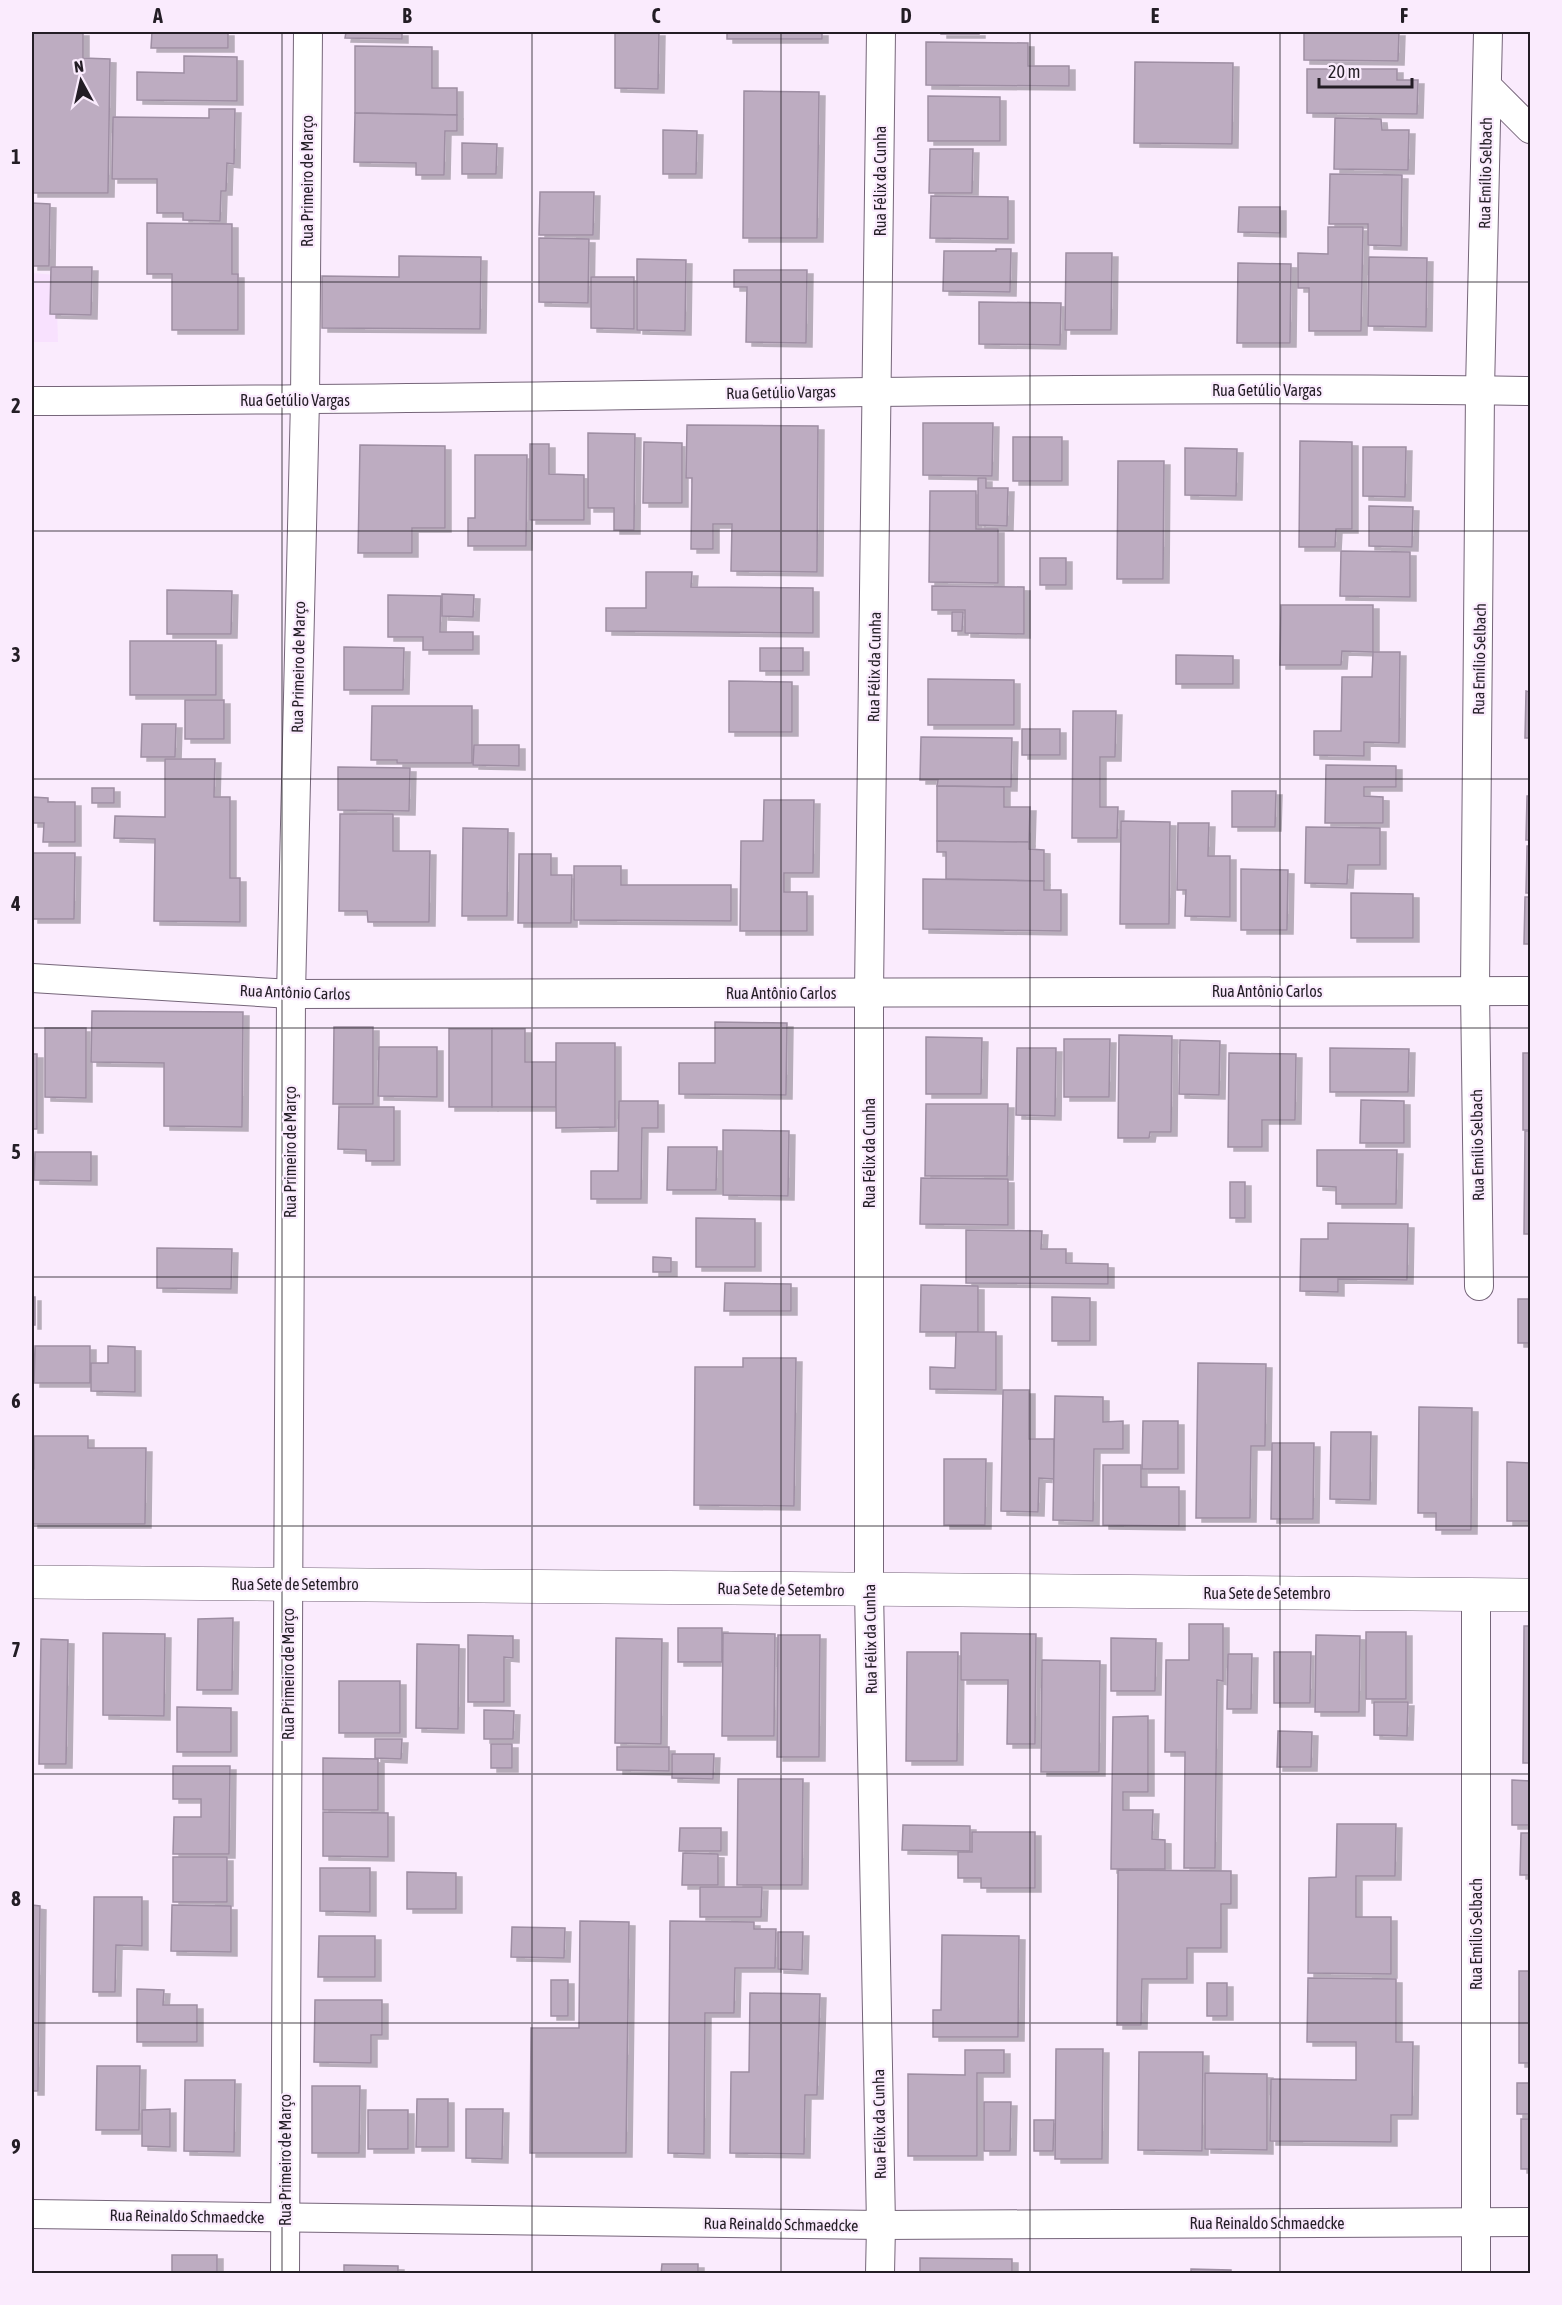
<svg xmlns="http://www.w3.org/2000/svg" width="1562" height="2305" font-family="'Asap Condensed',sans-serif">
  <defs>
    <filter id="shadow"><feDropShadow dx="6" dy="4" stdDeviation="0" flood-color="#0004"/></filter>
  </defs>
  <rect width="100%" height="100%" fill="#faebfd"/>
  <polygon fill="#f8e1fe" points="32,255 32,273 56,275 58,342 32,342"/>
  <g fill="#bdacc1" stroke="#9e8ea3" stroke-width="1.5" filter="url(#shadow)">
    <polygon points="32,32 83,32 83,58 110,59 108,193 32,193"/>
    <polygon points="152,32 228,32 228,48 151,48"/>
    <polygon points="346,32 402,32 402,39 345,38"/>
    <polygon points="615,32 659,32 658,89 615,88"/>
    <rect x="727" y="32" width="95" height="7"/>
    <rect x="941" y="32" width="38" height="2"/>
    <polygon points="1304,32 1399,32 1398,61 1304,60"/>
    <polygon points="926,42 1028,43 1028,66 1069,66 1069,86 926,85"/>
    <polygon points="355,46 432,47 432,88 457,88 457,115 355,113"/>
    <polygon points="184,56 237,57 237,101 137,100 137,72 184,73"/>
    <polygon points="1135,62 1233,63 1232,144 1134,143"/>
    <polygon points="1307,69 1397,69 1397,80 1418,80 1417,114 1307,113"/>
    <polygon points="744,91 819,92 817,238 743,238"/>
    <polygon points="928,96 1000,97 1000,141 928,141"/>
    <polygon points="209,109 235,109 234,164 227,163 226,191 221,191 220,221 183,220 183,213 157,213 157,179 112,179 113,117 209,118"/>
    <polygon points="355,113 457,115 457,131 445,131 444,175 416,175 416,163 354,162"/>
    <polygon points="1335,118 1381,119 1382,130 1409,130 1408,170 1334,169"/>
    <polygon points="663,130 697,131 696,174 663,174"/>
    <polygon points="462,143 497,144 496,174 462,174"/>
    <polygon points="930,149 973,149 972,193 929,193"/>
    <polygon points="1330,174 1402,175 1401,246 1368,245 1368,224 1329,224"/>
    <polygon points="540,192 594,192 593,235 539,235"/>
    <polygon points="931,196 1008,197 1008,239 930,238"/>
    <polygon points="32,203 50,204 49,266 32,266"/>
    <polygon points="1239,207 1280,207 1280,233 1238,232"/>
    <polygon points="147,223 232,224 232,274 238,274 238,330 172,330 172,274 147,274"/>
    <polygon points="1328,227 1363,227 1361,331 1309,331 1309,288 1298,288 1298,253 1328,254"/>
    <polygon points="539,238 589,239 588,303 539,302"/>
    <polygon points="996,249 1011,249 1010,292 943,291 944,251 996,251"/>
    <polygon points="1066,253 1112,253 1111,330 1065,330"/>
    <polygon points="399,256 481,257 480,329 322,328 322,276 399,277"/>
    <polygon points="1369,257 1427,258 1426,327 1368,326"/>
    <polygon points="637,259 686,260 685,331 637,330"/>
    <polygon points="1238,263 1291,264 1290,343 1237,343"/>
    <polygon points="51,267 92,267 91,315 50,314"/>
    <polygon points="734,270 807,270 806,343 746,342 747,287 734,287"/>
    <polygon points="591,277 634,277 634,329 591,328"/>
    <polygon points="979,302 1061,303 1060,345 979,344"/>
    <polygon points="923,423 993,423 992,476 923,475"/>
    <polygon points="687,425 818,426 817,572 731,571 732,524 713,524 713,549 691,549 692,478 686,478"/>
    <polygon points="588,433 635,434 634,530 614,530 614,508 588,508"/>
    <rect x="1013" y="437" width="49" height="44"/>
    <polygon points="1300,441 1352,442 1352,529 1336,529 1335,547 1299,547"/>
    <polygon points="644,442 682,443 682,503 643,503"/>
    <polygon points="530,444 549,444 549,474 584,475 584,520 530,520"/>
    <polygon points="360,445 445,446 445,528 412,528 412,553 358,553"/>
    <polygon points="1363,447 1406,447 1405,497 1363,496"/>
    <polygon points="1185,448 1237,449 1236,496 1185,495"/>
    <polygon points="475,455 527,455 526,546 468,546 468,518 475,518"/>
    <polygon points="1118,461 1164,461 1163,579 1117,579"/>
    <polygon points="978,478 986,478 986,488 1008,488 1007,526 978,525"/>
    <polygon points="930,491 976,491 976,529 998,529 998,583 929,582"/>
    <polygon points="1369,506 1413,507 1412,547 1369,546"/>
    <polygon points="1341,551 1410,552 1410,597 1340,596"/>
    <rect x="1040" y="558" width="26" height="27"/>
    <polygon points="646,572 692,572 691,587 813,588 813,633 606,631 606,608 646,608"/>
    <polygon points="932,586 1024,587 1024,634 965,633 965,610 932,610"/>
    <polygon points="167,590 232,591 231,634 167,634"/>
    <polygon points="442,594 474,595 473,617 442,616"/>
    <polygon points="388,595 441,596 440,632 473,632 473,650 423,650 423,637 388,637"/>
    <polygon points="1281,605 1373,605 1373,652 1342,651 1341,665 1280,665"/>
    <polygon points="952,612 963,612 962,631 952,631"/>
    <rect x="130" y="641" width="86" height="54"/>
    <polygon points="344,647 404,648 403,690 344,690"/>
    <rect x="760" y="648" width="43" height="23"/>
    <polygon points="1373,652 1400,652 1399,743 1364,742 1364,756 1314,755 1314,731 1341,731 1342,677 1372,677"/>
    <polygon points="1176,655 1233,656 1233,684 1176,684"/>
    <polygon points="928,679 1014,680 1014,725 928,725"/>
    <polygon points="729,681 792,682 792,732 729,732"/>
    <polygon points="1526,691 1530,692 1530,738 1525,738"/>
    <rect x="185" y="700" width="39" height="39"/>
    <polygon points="372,706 472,706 472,763 397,763 397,760 371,760"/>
    <polygon points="1073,711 1116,711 1115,757 1100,757 1100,807 1118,807 1117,838 1072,838"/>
    <polygon points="142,724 176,724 175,757 141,757"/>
    <rect x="1022" y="729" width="38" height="26"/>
    <polygon points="921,737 1012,738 1011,787 937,786 938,780 920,780"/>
    <polygon points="474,745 519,745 519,766 473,765"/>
    <polygon points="165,759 215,759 214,797 230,797 230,878 240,878 240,922 154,921 155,839 114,838 115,816 165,817"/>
    <polygon points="1326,765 1396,766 1396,787 1364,787 1364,796 1383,797 1383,823 1325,823"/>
    <polygon points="338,767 410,768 409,811 338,810"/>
    <polygon points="937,786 1004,787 1004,807 1030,807 1029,842 937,841"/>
    <rect x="92" y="788" width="22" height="15"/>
    <polygon points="1232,791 1276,791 1275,827 1232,827"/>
    <polygon points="1527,796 1530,796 1530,840 1526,840"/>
    <polygon points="32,797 48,798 48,802 75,802 75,842 43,842 44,823 32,823"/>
    <polygon points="764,800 814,800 813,873 784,873 784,892 807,892 807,931 740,931 741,841 763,841"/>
    <polygon points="340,814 393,814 393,851 430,851 429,922 368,922 367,911 339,911"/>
    <polygon points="1121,821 1170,822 1169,924 1120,924"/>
    <polygon points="1178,823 1209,823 1208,856 1230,856 1230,917 1185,916 1186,890 1177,890"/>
    <polygon points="1306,827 1380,828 1380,865 1348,865 1347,884 1305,883"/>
    <polygon points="463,828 508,829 507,916 462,916"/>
    <polygon points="937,841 1029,842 1029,849 1044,850 1044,881 946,879 946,852 937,852"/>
    <polygon points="1527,846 1530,846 1530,893 1526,893"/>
    <polygon points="32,853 75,853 74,919 32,919"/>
    <polygon points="519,854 551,854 551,875 572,875 571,923 518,923"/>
    <polygon points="574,866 621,866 621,885 731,885 731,921 574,920"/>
    <polygon points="1241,869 1288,870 1287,930 1241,930"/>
    <polygon points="923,879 1044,881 1044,890 1061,890 1061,931 923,929"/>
    <polygon points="1351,893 1413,894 1413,938 1351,938"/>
    <polygon points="1525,897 1530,897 1530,944 1524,944"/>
    <polygon points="92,1011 243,1012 242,1127 164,1126 164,1063 91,1062"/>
    <polygon points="715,1022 787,1023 786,1095 679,1094 679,1063 715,1063"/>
    <polygon points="334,1027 373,1027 373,1104 333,1104"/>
    <polygon points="45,1028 86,1028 86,1098 45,1097"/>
    <rect x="449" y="1029" width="43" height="78"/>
    <polygon points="492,1029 525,1029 525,1062 556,1062 556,1107 492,1107"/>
    <polygon points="1119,1035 1172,1036 1171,1132 1150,1132 1149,1138 1118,1138"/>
    <polygon points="926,1037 982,1038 981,1094 926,1094"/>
    <polygon points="1064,1039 1110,1039 1109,1097 1064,1097"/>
    <polygon points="1180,1040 1220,1041 1219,1095 1179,1094"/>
    <polygon points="556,1043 615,1043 615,1127 556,1128"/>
    <polygon points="379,1047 437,1047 437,1097 378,1096"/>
    <polygon points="1017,1048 1056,1048 1055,1116 1016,1115"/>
    <polygon points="1330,1048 1409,1049 1408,1092 1330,1092"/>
    <polygon points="1229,1053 1296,1054 1295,1120 1262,1120 1262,1147 1228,1147"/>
    <rect x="1523" y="1053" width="7" height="77"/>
    <rect x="32" y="1054" width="5" height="75"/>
    <polygon points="1361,1100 1404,1101 1404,1143 1360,1143"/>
    <polygon points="619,1101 658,1101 658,1128 642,1128 641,1199 591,1199 591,1171 618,1171"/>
    <polygon points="926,1104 1008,1104 1007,1176 925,1176"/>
    <polygon points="339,1107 394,1107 394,1161 366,1161 366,1150 338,1149"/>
    <polygon points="723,1130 789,1131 788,1196 723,1195"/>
    <polygon points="1525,1131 1530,1131 1530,1234 1524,1234"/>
    <polygon points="668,1147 717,1147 716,1190 667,1190"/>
    <polygon points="1317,1150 1397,1150 1396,1204 1336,1204 1336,1187 1317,1186"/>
    <polygon points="35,1152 91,1152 91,1181 34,1180"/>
    <polygon points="921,1178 1008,1179 1008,1225 920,1224"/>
    <rect x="1230" y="1182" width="15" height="36"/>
    <polygon points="696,1218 755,1219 755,1267 696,1267"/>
    <polygon points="1328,1223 1408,1224 1407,1280 1338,1279 1338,1292 1300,1291 1301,1239 1328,1239"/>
    <polygon points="966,1230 1042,1231 1041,1249 1066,1249 1066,1263 1108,1264 1108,1284 966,1283"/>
    <polygon points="157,1248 232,1249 231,1289 157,1288"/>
    <polygon points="653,1257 671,1258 671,1272 653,1272"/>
    <polygon points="725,1283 791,1284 791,1311 724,1311"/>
    <polygon points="921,1285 978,1286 978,1332 920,1332"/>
    <rect x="32" y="1297" width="3" height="28"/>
    <polygon points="1052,1297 1090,1298 1090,1341 1052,1341"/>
    <rect x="1518" y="1299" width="12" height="44"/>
    <polygon points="956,1332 996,1332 996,1390 930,1389 930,1367 955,1368"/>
    <polygon points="35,1346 90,1346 90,1383 34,1383"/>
    <polygon points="108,1346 135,1347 135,1392 91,1391 91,1363 108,1363"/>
    <polygon points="743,1358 796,1358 794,1506 694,1505 695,1367 743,1367"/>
    <polygon points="1198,1363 1266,1364 1265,1446 1251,1446 1250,1518 1196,1518"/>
    <polygon points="1003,1390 1029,1390 1029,1439 1054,1439 1054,1479 1039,1478 1038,1512 1001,1511"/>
    <polygon points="1055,1396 1103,1397 1103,1422 1123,1421 1123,1449 1094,1449 1093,1521 1053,1520"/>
    <polygon points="1419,1407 1472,1408 1471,1530 1436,1530 1436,1513 1418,1513"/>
    <polygon points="1143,1421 1178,1421 1178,1469 1142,1469"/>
    <polygon points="1331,1432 1371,1432 1370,1500 1330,1499"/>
    <polygon points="34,1436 88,1436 88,1448 146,1448 145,1524 32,1524 32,1469 34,1469"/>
    <polygon points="1272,1443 1314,1443 1313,1519 1271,1519"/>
    <polygon points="944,1459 986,1459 985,1525 944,1525"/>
    <polygon points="1507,1462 1530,1463 1530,1521 1507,1521"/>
    <polygon points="1103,1465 1141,1465 1141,1487 1179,1487 1179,1526 1103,1525"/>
    <polygon points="233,1618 232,1690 197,1690 198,1619"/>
    <polygon points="1189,1624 1223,1624 1223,1681 1217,1680 1215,1868 1184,1868 1185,1752 1165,1752 1166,1660 1189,1660"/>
    <polygon points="1524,1626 1530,1626 1530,1763 1523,1763"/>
    <rect x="678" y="1628" width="44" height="34"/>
    <rect x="1366" y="1632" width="40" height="67"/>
    <polygon points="103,1633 165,1634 164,1716 103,1715"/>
    <polygon points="723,1633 775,1634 774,1736 722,1736"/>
    <polygon points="961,1633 1036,1634 1035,1744 1007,1744 1008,1680 961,1680"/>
    <polygon points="468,1635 513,1636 513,1658 504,1657 504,1702 468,1702"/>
    <polygon points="778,1635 820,1635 819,1757 777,1757"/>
    <polygon points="1316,1635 1360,1636 1359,1712 1315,1712"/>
    <polygon points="616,1638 662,1639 661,1744 615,1743"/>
    <polygon points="1111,1638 1156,1639 1155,1691 1111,1691"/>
    <polygon points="41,1639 68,1640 66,1764 39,1764"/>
    <polygon points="417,1644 459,1645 458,1729 416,1728"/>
    <polygon points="907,1652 958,1652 957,1761 906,1761"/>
    <polygon points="1274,1652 1311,1652 1310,1703 1274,1703"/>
    <polygon points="1228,1654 1252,1654 1251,1709 1227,1709"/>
    <polygon points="1042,1660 1100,1661 1099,1772 1041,1772"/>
    <rect x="339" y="1681" width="61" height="52"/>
    <polygon points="1374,1702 1408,1702 1407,1736 1374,1735"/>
    <polygon points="177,1707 231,1708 231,1752 177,1752"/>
    <polygon points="484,1710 514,1711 513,1739 484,1739"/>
    <polygon points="1148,1716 1148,1792 1123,1792 1123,1810 1153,1810 1152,1839 1165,1840 1165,1869 1111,1869 1113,1717"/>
    <polygon points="1278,1731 1312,1732 1311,1767 1277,1767"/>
    <polygon points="375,1739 402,1739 401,1759 375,1758"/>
    <rect x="491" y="1744" width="21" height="24"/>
    <polygon points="617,1747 669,1747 669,1771 617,1770"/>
    <polygon points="672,1754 714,1754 713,1779 672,1778"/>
    <polygon points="323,1758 378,1759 378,1810 323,1810"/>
    <polygon points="173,1766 230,1766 229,1854 173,1854 174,1817 201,1817 201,1799 173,1799"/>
    <polygon points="738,1779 803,1779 802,1885 737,1885"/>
    <polygon points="1512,1780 1530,1781 1530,1825 1512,1825"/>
    <polygon points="323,1812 388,1813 388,1857 323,1856"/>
    <polygon points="1337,1824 1396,1824 1395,1876 1356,1876 1356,1917 1391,1917 1391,1974 1308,1973 1309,1878 1336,1877"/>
    <polygon points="903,1825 970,1826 970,1851 902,1850"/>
    <polygon points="680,1828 721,1828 721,1851 679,1851"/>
    <polygon points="972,1832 1035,1832 1035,1888 981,1888 981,1878 958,1878 958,1852 972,1852"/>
    <polygon points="1521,1833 1530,1833 1530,1875 1520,1875"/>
    <polygon points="683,1853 718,1854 718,1885 682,1885"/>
    <rect x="173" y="1857" width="54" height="45"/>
    <polygon points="320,1868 370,1868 370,1912 320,1911"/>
    <polygon points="1118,1870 1231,1871 1231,1904 1221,1904 1221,1948 1187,1948 1187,1979 1142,1979 1141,2025 1117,2025"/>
    <polygon points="407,1872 456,1873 456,1909 407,1909"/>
    <polygon points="700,1887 762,1887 761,1917 700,1917"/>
    <polygon points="94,1897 142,1897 142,1946 116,1945 115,1992 93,1992"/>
    <polygon points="32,1905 40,1906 38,2091 32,2091"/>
    <polygon points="172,1905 231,1906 231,1952 171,1951"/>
    <polygon points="580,1921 629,1922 626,2153 530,2153 531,2028 579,2028"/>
    <polygon points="670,1921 754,1922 754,1929 776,1929 775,1968 735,1968 734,2013 705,2013 704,2154 668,2153"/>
    <polygon points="512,1927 565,1928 564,1958 511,1957"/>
    <polygon points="778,1932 803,1932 802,1970 778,1969"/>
    <polygon points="942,1935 1019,1936 1018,2037 933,2037 933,2010 941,2010"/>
    <polygon points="319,1936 375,1936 375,1977 318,1977"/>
    <rect x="1519" y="1971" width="11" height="92"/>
    <polygon points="1308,1978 1396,1979 1396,2042 1413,2042 1412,2115 1391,2115 1391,2142 1270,2141 1271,2079 1356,2080 1356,2042 1307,2042"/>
    <rect x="551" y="1980" width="17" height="36"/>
    <rect x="1207" y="1983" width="20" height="33"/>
    <polygon points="137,1989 164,1990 163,2005 197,2005 197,2042 137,2042"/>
    <polygon points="750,1993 820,1994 817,2095 805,2095 804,2154 730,2153 731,2072 749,2072"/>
    <polygon points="315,2000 382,2000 382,2035 371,2035 371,2063 314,2062"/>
    <polygon points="1056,2049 1103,2049 1102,2159 1055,2159"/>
    <polygon points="965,2050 1004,2050 1004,2073 977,2073 977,2156 908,2156 908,2074 965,2075"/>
    <polygon points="1139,2052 1203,2052 1202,2151 1138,2150"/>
    <polygon points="97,2066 140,2066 139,2130 96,2130"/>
    <polygon points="1205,2073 1267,2074 1267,2150 1205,2149"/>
    <polygon points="185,2080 235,2080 234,2152 184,2151"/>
    <rect x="1517" y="2083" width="13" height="31"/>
    <polygon points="312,2086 360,2086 359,2153 312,2153"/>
    <polygon points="417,2099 448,2099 448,2147 416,2147"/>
    <polygon points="984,2102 1011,2102 1010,2151 984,2151"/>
    <polygon points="170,2109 170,2147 142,2146 142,2110"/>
    <polygon points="466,2109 503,2109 502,2159 466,2158"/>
    <rect x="368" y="2110" width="40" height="39"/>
    <rect x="1521" y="2119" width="9" height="50"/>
    <polygon points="1034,2120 1054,2120 1053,2151 1034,2151"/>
    <rect x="172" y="2255" width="45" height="19"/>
    <polygon points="920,2258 1012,2259 1012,2274 920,2274"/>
    <polygon points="662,2264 698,2264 698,2274 661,2274"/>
    <polygon points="344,2265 398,2266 398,2274 344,2274"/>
    <polygon points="1191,2269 1231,2270 1231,2274 1191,2274"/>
  </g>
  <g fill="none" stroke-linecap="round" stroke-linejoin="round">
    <g stroke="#756579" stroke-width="30">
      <g id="minor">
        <polyline points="1487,86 1530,129"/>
        <path d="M32 401C531 400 1031 384 1530 391"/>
        <polyline points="32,978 291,994 1530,991"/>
        <polyline points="1479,1286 1475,990 1480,390 1488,32"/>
        <polyline points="1476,1595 1476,2274"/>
        <polyline points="32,2214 881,2225 1530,2222"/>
        <polyline points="285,2274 291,994 305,400 308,32"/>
        <polyline points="880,2274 881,2225 869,1590 869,992 881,32"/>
      </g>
    </g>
    <g stroke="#756579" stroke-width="34">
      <polyline id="secondary" points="32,1582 1530,1595"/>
    </g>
    <use href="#minor" stroke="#fff" stroke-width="28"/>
    <use href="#secondary" stroke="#fff" stroke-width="33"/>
  </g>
  <path fill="none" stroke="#231d25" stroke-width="1.5" stroke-opacity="0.55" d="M282 32V2274M532 32V2274M781 32V2274M1030 32V2274M1280 32V2274M32 282H1530M32 531H1530M32 779H1530M32 1028H1530M32 1277H1530M32 1526H1530M32 1774H1530M32 2023H1530"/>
  <g text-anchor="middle" stroke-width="4.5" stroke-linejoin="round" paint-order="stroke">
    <g font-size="16" fill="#231d25" stroke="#faebfd">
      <text transform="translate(1485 173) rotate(-89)" y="6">Rua Emílio Selbach</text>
      <text transform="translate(307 181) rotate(-90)" y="6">Rua Primeiro de Março</text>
      <text transform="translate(880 181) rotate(-90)" y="6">Rua Félix da Cunha</text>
      <text x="1267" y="396">Rua Getúlio Vargas</text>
      <text transform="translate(781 392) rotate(-1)" y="6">Rua Getúlio Vargas</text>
      <text x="295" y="406">Rua Getúlio Vargas</text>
      <text transform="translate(1479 659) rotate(-89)" y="6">Rua Emílio Selbach</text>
      <text transform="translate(298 667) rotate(-89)" y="6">Rua Primeiro de Março</text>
      <text transform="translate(874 667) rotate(-89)" y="6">Rua Félix da Cunha</text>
      <text x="1267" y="997">Rua Antônio Carlos</text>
      <text transform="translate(295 992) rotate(2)" y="6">Rua Antônio Carlos</text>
      <text x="781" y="999">Rua Antônio Carlos</text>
      <text transform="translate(1477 1145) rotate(-91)" y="6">Rua Emílio Selbach</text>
      <text transform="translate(290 1152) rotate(-90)" y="6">Rua Primeiro de Março</text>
      <text transform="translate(869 1153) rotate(-90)" y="6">Rua Félix da Cunha</text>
      <text x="295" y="1590">Rua Sete de Setembro</text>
      <text transform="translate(781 1589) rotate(1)" y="6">Rua Sete de Setembro</text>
      <text x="1267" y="1599">Rua Sete de Setembro</text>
      <text transform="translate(870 1639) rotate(-91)" y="6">Rua Félix da Cunha</text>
      <text transform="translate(288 1674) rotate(-90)" y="6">Rua Primeiro de Março</text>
      <text transform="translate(1476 1934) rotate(-90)" y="6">Rua Emílio Selbach</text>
      <text transform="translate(879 2124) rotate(-91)" y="6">Rua Félix da Cunha</text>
      <text transform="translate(285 2160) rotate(-90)" y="6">Rua Primeiro de Março</text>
      <text transform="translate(187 2216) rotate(1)" y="6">Rua Reinaldo Schmaedcke</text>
      <text x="1267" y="2229">Rua Reinaldo Schmaedcke</text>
      <text transform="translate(781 2224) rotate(1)" y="6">Rua Reinaldo Schmaedcke</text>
    </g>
  </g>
  <rect width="1562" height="2305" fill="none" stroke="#faebfd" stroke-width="66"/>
  <g transform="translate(81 81) rotate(352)" stroke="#faebfd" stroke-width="4.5" paint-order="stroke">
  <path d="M0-4.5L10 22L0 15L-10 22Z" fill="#231d25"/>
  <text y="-9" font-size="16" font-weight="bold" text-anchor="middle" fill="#231d25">N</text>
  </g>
  <path d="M1319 78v9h93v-9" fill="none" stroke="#231d25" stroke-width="3"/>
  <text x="1328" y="78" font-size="18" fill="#231d25" stroke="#faebfd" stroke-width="4.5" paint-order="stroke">20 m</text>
  <rect x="33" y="33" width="1496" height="2239" fill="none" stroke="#231d25" stroke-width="2"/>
  <g font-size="20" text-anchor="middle" font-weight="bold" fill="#231d25">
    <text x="158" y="23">A</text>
    <text x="407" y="23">B</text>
    <text x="656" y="23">C</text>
    <text x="906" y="23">D</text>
    <text x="1155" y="23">E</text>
    <text x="1404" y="23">F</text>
    <text x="16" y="164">1</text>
    <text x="16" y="413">2</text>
    <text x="16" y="662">3</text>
    <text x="16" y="911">4</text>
    <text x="16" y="1159">5</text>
    <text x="16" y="1408">6</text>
    <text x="16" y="1657">7</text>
    <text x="16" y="1906">8</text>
    <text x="16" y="2154">9</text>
  </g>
</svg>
